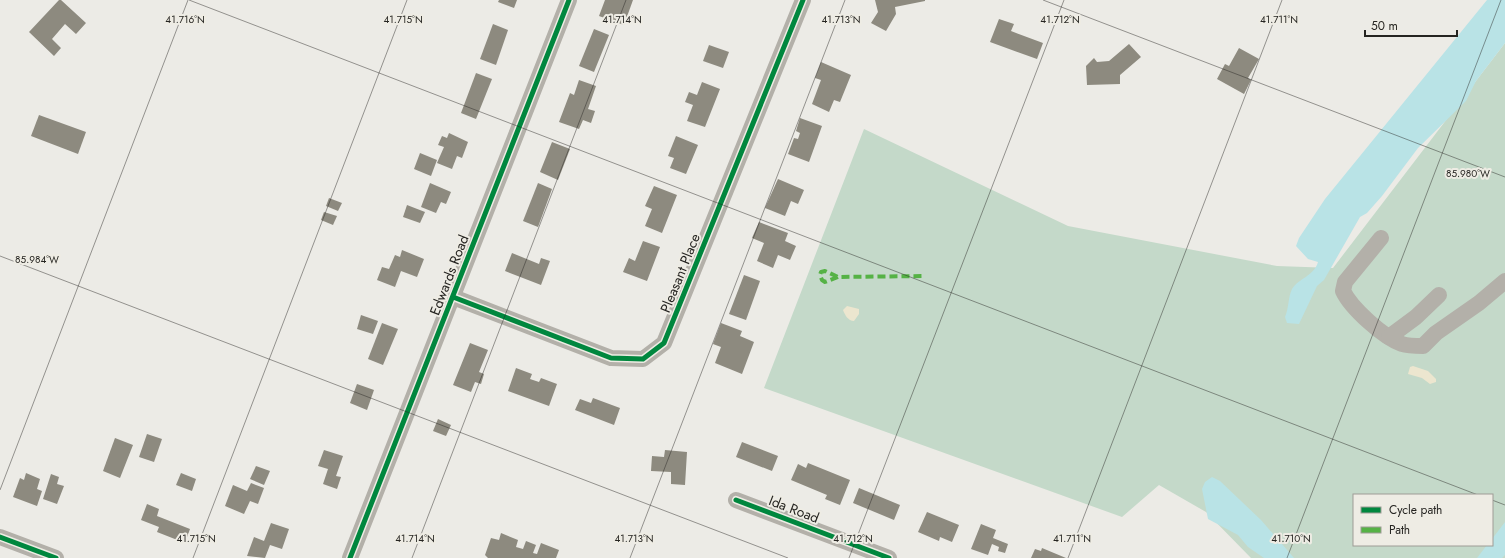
<svg xmlns="http://www.w3.org/2000/svg" width="1505" height="558" font-family="Jost,sans-serif">
  <rect width="100%" height="100%" fill="#ecebe6"/>
  <path fill="#c4d9c9" fill-rule="evenodd" d="M1505 43V558H1251L1206 512 1159 485 1122 517 764 388 864 129 1068 226 1277 266 1333 268ZM1354 495H1492V545H1354Z"/>
  <g fill="#ece6cf">
    <path d="M847 306 859 309V314L854 321C848 321 845 315 843 310Z"/>
    <polygon points="1413,366 1428,371 1436,379 1436,382 1430,384 1422,378 1408,374 1410,367"/>
  </g>
  <g fill="#b9e3e6">
    <path d="M1487 0H1505V43L1476 81 1466 101 1418 148 1382 196 1367 213 1360 217 1324 280 1317 286 1299 324 1287 323 1285 317C1289 308 1288 297 1292 289 1299 278 1314 276 1318 262L1308 259 1296 246 1299 238 1325 199Z"/>
    <polygon points="1212,477 1220,481 1261,520 1294,558 1264,558 1248,547 1238,535 1208,519 1202,489 1205,482"/>
    <polygon points="1505,522 1505,555 1502,558 1477,558 1487,545 1492,545 1492,539"/>
  </g>
  <g fill="#8d8a7f">
    <polygon points="59,0 61,0 86,23 76,34 65,24 52,39 61,48 54,56 29,32"/>
    <polygon points="499,0 517,0 514,8 498,2"/>
    <polygon points="605,0 633,0 624,25 599,16"/>
    <polygon points="875,0 925,0 925,1 895,7 896,14 886,31 871,23 878,12"/>
    <polygon points="999,19 1014,24 1011,31 1043,43 1037,59 990,42"/>
    <polygon points="493,24 508,30 496,65 480,59"/>
    <polygon points="594,29 609,35 594,72 579,66"/>
    <polygon points="1129,44 1141,57 1120,75 1120,84 1087,85 1086,66 1094,58 1097,62 1109,61"/>
    <polygon points="709,45 729,52 723,68 703,61"/>
    <polygon points="1239,48 1259,59 1248,78 1251,80 1244,94 1217,79 1225,64 1229,66"/>
    <polygon points="821,62 851,75 840,102 834,100 829,112 812,104 821,80 815,78"/>
    <polygon points="476,73 492,79 476,119 461,113"/>
    <polygon points="579,80 596,86 588,109 595,111 591,123 583,120 579,129 559,122 570,93 574,95"/>
    <polygon points="702,82 720,89 705,127 687,121 693,105 685,102 689,92 697,95"/>
    <polygon points="39,115 86,132 78,154 31,136"/>
    <polygon points="800,118 822,126 809,162 788,154 794,138 798,139 800,133 796,131"/>
    <polygon points="449,133 468,142 462,158 457,156 452,169 437,163 444,147 438,145 442,136 447,138"/>
    <polygon points="676,136 698,145 686,174 670,168 674,158 668,156"/>
    <polygon points="552,142 570,149 558,180 540,172"/>
    <polygon points="420,153 437,160 431,176 414,169"/>
    <polygon points="778,179 804,190 798,204 791,201 785,216 765,208"/>
    <polygon points="430,183 451,192 446,204 441,202 436,213 421,207"/>
    <polygon points="538,183 552,189 538,227 523,221"/>
    <polygon points="654,186 677,195 662,233 645,226 652,209 645,206"/>
    <polygon points="329,198 342,203 338,211 326,206"/>
    <polygon points="407,205 425,212 420,223 403,217"/>
    <polygon points="324,212 337,216 333,225 321,220"/>
    <polygon points="759,222 788,233 785,241 796,246 790,260 778,255 773,268 757,261 764,243 752,238"/>
    <polygon points="643,241 660,247 647,281 623,272 629,258 635,261"/>
    <polygon points="402,250 424,259 417,277 401,271 395,287 377,280 382,267 389,269 395,255 400,257"/>
    <polygon points="512,253 539,264 541,258 550,261 541,285 505,271"/>
    <polygon points="744,275 760,281 746,320 729,314"/>
    <polygon points="361,315 378,321 373,334 357,329"/>
    <polygon points="382,323 398,329 383,365 368,359"/>
    <polygon points="721,323 742,331 740,336 754,342 742,374 715,363 721,347 713,344"/>
    <polygon points="470,343 488,350 479,372 484,374 481,384 475,382 471,392 453,385"/>
    <polygon points="516,368 532,374 530,379 539,382 541,378 557,384 549,406 508,391"/>
    <polygon points="357,384 374,390 367,410 350,403"/>
    <polygon points="593,398 620,408 614,425 575,410 580,399 591,403"/>
    <polygon points="438,419 451,425 446,436 433,431"/>
    <polygon points="147,434 162,439 154,462 139,457"/>
    <polygon points="115,438 133,445 120,478 103,471"/>
    <polygon points="742,442 778,456 772,471 736,457"/>
    <polygon points="324,450 343,456 336,476 341,477 337,489 323,484 328,469 318,466"/>
    <polygon points="665,450 687,452 685,485 671,484 671,472 651,471 652,456 664,457"/>
    <polygon points="808,463 850,480 840,505 825,499 827,495 791,480 798,464 806,468"/>
    <polygon points="256,466 270,471 264,485 250,479"/>
    <polygon points="26,473 40,479 37,489 42,491 37,506 13,497 20,478 24,480"/>
    <polygon points="181,473 196,479 192,491 176,485"/>
    <polygon points="51,474 59,477 57,484 64,486 57,504 43,499"/>
    <polygon points="251,483 264,488 258,504 250,501 244,514 225,506 233,485 247,491"/>
    <polygon points="859,488 900,505 894,520 853,503"/>
    <polygon points="147,504 159,509 157,516 190,529 185,543 157,532 159,527 141,520"/>
    <polygon points="927,512 959,525 952,542 940,537 939,541 918,532"/>
    <polygon points="271,523 289,529 282,549 270,545 265,558 247,556 254,537 264,541"/>
    <polygon points="981,524 996,530 993,538 1008,544 1005,553 998,551 999,547 992,544 988,555 971,549"/>
    <polygon points="501,533 518,540 516,547 523,549 526,541 536,545 533,553 537,554 541,543 559,550 556,558 488,558 485,555 491,538 499,540"/>
    <polygon points="1042,548 1066,558 1031,558 1035,549 1041,551"/>
  </g>
  <g fill="none" stroke-linecap="round" stroke-linejoin="round">
    <g stroke="#b3b0a9" stroke-width="16">
      <path d="M1381 238 1345 282 1343 291C1351 308 1383 337 1402 344 1408 346 1416 346 1423 346L1436 333 1479 303 1505 281"/>
      <polyline points="453,297 611,358 643,359 664,343 803,0"/>
      <polyline points="1389,337 1416,317 1439,295"/>
      <polyline points="736,500 889,558"/>
      <polyline points="0,537 56,558"/>
      <polyline points="350,558 569,0"/>
    </g>
    <polyline stroke="#55b245" stroke-width="4" stroke-dasharray="8 4" stroke-linecap="butt" points="838,277 825,282 822,280 820,275 821,272 825,271 838,277 925,276"/>
    <g stroke="#eeece4" stroke-width="8">
      <g id="cycleway">
        <polyline points="453,297 611,358 643,359 664,343 803,0"/>
        <polyline points="736,500 889,558"/>
        <polyline points="0,537 56,558"/>
        <polyline points="350,558 569,0"/>
      </g>
    </g>
    <use href="#cycleway" stroke="#00873e" stroke-width="5"/>
  </g>
  <path fill="none" stroke="#252421" stroke-width="1" stroke-opacity="0.45" d="M189 0 1478 495M1043 0 1505 177M0 256 788 558M0 490 188 0M1492 500 1505 505M193 558 407 0M412 558 626 0M630 558 845 0M849 558 1064 0M1068 558 1282 0M1287 558 1501 0"/>
  <g text-anchor="middle" stroke-width="4" stroke-linejoin="round" paint-order="stroke">
    <g font-size="14" fill="#252421" stroke="#eeece4">
      <text transform="translate(680 273) rotate(-68)" y="5">Pleasant Place</text>
      <text transform="translate(449 275) rotate(-69)" y="5">Edwards Road</text>
      <text transform="translate(794 509) rotate(21)" y="5">Ida Road</text>
    </g>
  </g>
  <g font-size="10" text-anchor="middle" fill="#252421" stroke="#eeece4" stroke-width="4" stroke-linejoin="round" paint-order="stroke">
    <text x="185" y="23">41.716°N</text>
    <text x="403" y="23">41.715°N</text>
    <text x="622" y="23">41.714°N</text>
    <text x="841" y="23">41.713°N</text>
    <text x="1060" y="23">41.712°N</text>
    <text x="1279" y="23">41.711°N</text>
    <text x="1468" y="177">85.980°W</text>
    <text x="37" y="263">85.984°W</text>
    <text x="196" y="542">41.715°N</text>
    <text x="415" y="542">41.714°N</text>
    <text x="634" y="542">41.713°N</text>
    <text x="853" y="542">41.712°N</text>
    <text x="1072" y="542">41.711°N</text>
    <text x="1291" y="542">41.710°N</text>
  </g>
  <rect x="1353" y="494" width="140" height="52" fill="#eeece4" stroke="#9e9c96"/>
  <rect x="1361" y="507" width="20" height="6" fill="#00873e" stroke="#9e9c96"/>
  <text x="1389" y="514" font-size="12" fill="#252421">Cycle path</text>
  <rect x="1361" y="527" width="20" height="6" fill="#55b245" stroke="#9e9c96"/>
  <text x="1389" y="534" font-size="12" fill="#252421">Path</text>
  <path d="M1365 30v6h92v-6" fill="none" stroke="#252421" stroke-width="2"/>
  <text x="1371" y="30" font-size="12" fill="#252421" stroke="#eeece4" stroke-width="3" paint-order="stroke">50 m</text>
</svg>
